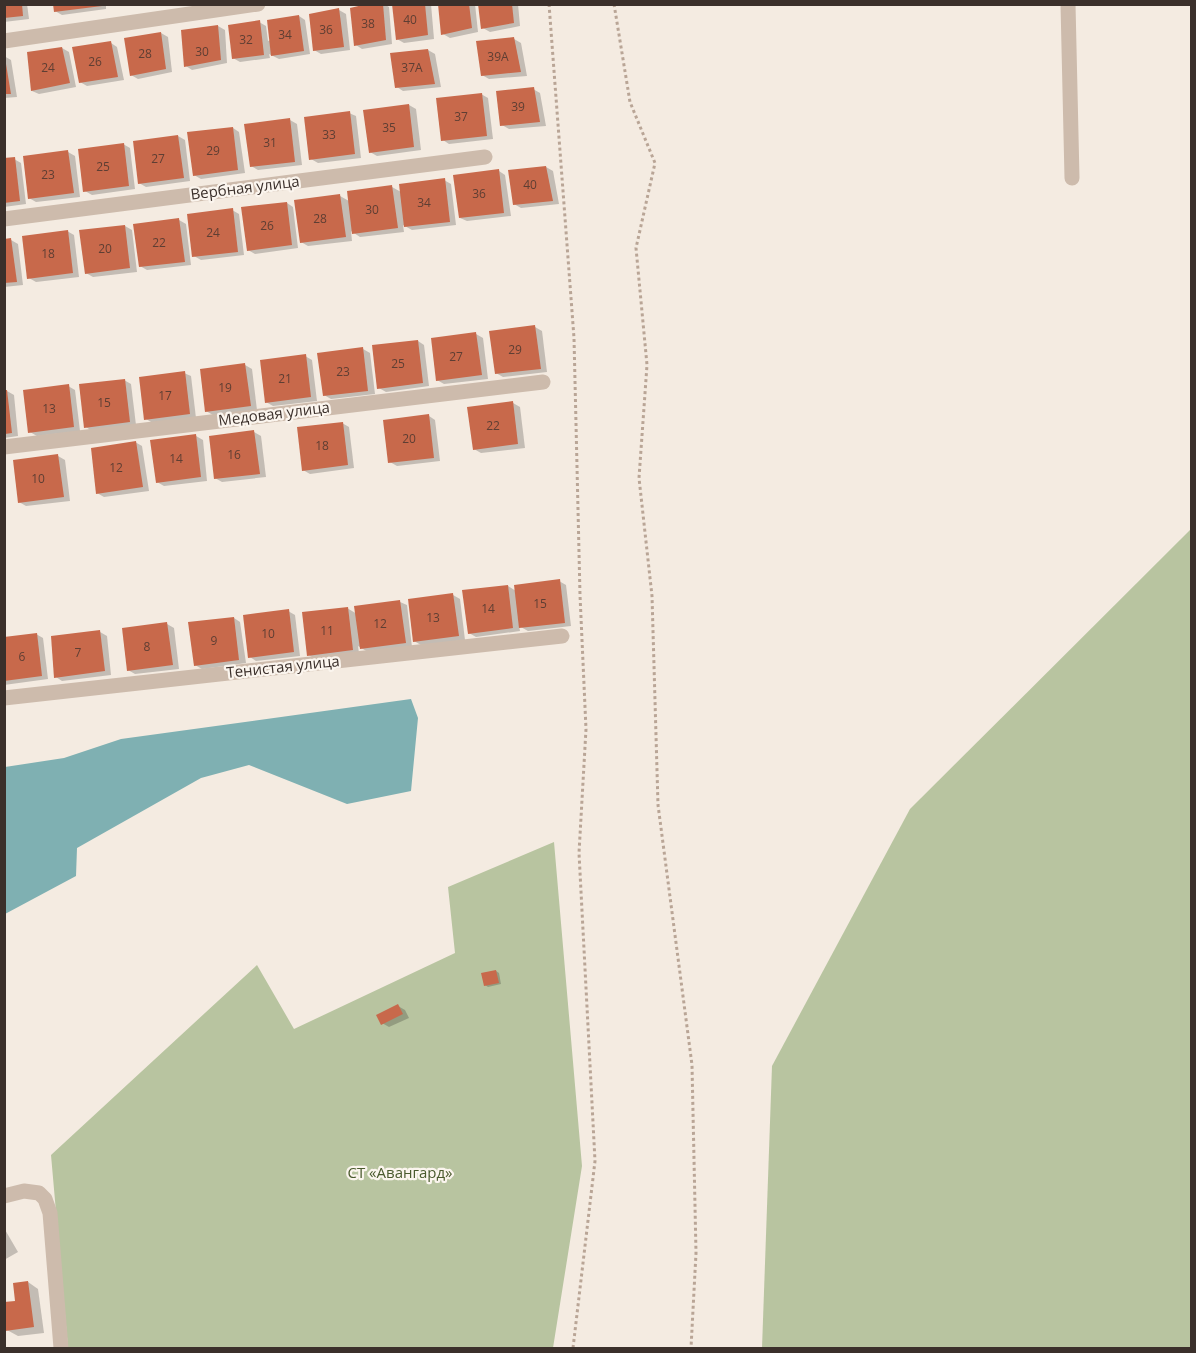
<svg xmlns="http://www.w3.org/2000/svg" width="1196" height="1353" font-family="'Open Sans',sans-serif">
  <rect width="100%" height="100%" fill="#f4ebe1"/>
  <g fill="#b8c4a0">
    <polygon points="1191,529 1191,1348 762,1348 772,1066 910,809"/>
    <polygon points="554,842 582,1166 553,1348 68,1348 51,1155 257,965 294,1029 455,953 448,887"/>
  </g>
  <polygon fill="#7fb0b2" points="411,699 418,718 411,791 347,804 249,765 201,778 77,848 76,876 5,914 5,767 64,758 121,739"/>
  <g fill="#0003">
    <polygon points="4,4 27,4 29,19 4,22"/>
    <polygon points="55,4 106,4 106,9 62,15 55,11"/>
    <polygon points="376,4 384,4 389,7 392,44 362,49 356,45"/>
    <polygon points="394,4 431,4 434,39 404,43 397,39"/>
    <polygon points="440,4 475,4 478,32 450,38 443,34"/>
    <polygon points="480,4 518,4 520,26 490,32 483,28"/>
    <polygon points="339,10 346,14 350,50 321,54 314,50"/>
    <polygon points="299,16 305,20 310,54 279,59 269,54 270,58 240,62 233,58 259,22 266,26 268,41 271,40"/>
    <polygon points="218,26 225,30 227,63 192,70 186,66"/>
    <polygon points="161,33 168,37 172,72 138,79 131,75"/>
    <polygon points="514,39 521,43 527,76 489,79 482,75"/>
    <polygon points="111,43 117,47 124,80 87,86 80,82"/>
    <polygon points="62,48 69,52 76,87 39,94 32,91"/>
    <polygon points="428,50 435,54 441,87 403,91 397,87"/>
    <polygon points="4,56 11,60 17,97 4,98"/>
    <polygon points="533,89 540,93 546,126 509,129 502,125"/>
    <polygon points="481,94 488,98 493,139 449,144 443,140"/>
    <polygon points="409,105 416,109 421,150 377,156 370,152"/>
    <polygon points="349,113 356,116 361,158 318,163 311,159"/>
    <polygon points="290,120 297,124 302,165 258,170 251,166"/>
    <polygon points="233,128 239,132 245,173 201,179 194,175"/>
    <polygon points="178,136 185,140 190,181 146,187 139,183"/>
    <polygon points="123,144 130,148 135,189 92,195 85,191"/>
    <polygon points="68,152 75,156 80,197 36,202 29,198"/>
    <polygon points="14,159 21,163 26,204 4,207 4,160"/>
    <polygon points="546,167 553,171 559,204 521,208 514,204"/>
    <polygon points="499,171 505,175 511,216 467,221 460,218"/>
    <polygon points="444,180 451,184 456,225 412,230 403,225 404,232 360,237 351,231 352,241 308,246 301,242 340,196 349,201 392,187 401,192"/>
    <polygon points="287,203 293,207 298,248 255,254 248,250"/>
    <polygon points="232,210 239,214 244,255 201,260 194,256"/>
    <polygon points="179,220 186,224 191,265 147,270 140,266"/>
    <polygon points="125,226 132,230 137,272 93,277 86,273"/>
    <polygon points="67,231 74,235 79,277 36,282 29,278"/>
    <polygon points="11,240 18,244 23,285 4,287 4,241"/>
    <polygon points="535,327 542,331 547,372 503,377 496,373"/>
    <polygon points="476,334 483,338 488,379 444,384 437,380"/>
    <polygon points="418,341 424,345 429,386 386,392 379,388"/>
    <polygon points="363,349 370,353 375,394 331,399 324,395"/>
    <polygon points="305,356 312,360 317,401 273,406 266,402"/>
    <polygon points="245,365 252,369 257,410 213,415 206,411"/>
    <polygon points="184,373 191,376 196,418 153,423 146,419"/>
    <polygon points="124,380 131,384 136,425 92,431 86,427"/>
    <polygon points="68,386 75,390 80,431 37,436 30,432"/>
    <polygon points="4,391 7,391 14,395 18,436 4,438"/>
    <polygon points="513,403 520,407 525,448 481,453 474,449"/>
    <polygon points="429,416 435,420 440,461 397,466 390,462"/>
    <polygon points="342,423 349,427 354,468 310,474 303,470"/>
    <polygon points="254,432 261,436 266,477 222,482 215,478"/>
    <polygon points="196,436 203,440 207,481 164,486 157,482"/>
    <polygon points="135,442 142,446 149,491 104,497 97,493"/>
    <polygon points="58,456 65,460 70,501 26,506 19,502"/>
    <polygon points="559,581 566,585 571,626 528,631 519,626 520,631 476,637 469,633 508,586 516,591"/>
    <polygon points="453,595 460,599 465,640 421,645 414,641"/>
    <polygon points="400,602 407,605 412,647 368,652 358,646 359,653 315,659 309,655 347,608 357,614"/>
    <polygon points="288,611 295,615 300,656 256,661 250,657"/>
    <polygon points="234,618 240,622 246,663 202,669 195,665"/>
    <polygon points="167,624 174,628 179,669 135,674 128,670"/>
    <polygon points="100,632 107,636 111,675 62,681 56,677"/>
    <polygon points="36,634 43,638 48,679 4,685 4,638"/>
    <polygon points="496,971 499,973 501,984 488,987 485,985"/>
    <polygon points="398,1006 405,1010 409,1018 389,1027 382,1023"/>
    <polygon points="4,1228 18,1252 4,1260"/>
    <polygon points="28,1282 38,1289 44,1333 18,1336 7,1330"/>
  </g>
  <g fill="#c8694b">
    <polygon points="4,4 22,4 23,16 4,18"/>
    <polygon points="53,4 102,4 102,6 54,12"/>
    <polygon points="367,4 383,4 386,40 354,46 350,8"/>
    <polygon points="392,4 425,4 428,35 396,40"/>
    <polygon points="438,4 469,4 472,28 441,35"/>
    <polygon points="478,4 512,4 514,23 481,29"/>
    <polygon points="339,8 344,47 313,51 309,14"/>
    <polygon points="299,15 304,51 271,56 267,20"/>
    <polygon points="260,20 264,55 232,59 228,25"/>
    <polygon points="218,25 221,60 184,67 181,30"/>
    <polygon points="161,32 166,69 130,76 124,38"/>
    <polygon points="514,37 521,72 481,76 476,41"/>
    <polygon points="111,41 118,77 79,83 72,47"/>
    <polygon points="62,47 70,83 31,91 27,52"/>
    <polygon points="428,49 435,84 395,88 390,53"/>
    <polygon points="4,64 6,64 11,94 4,94"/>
    <polygon points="534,87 540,122 500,126 496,91"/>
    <polygon points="482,93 487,136 441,141 436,98"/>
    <polygon points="409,104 414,147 369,153 363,110"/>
    <polygon points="350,111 355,154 309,160 304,117"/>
    <polygon points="290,118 295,162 250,167 244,124"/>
    <polygon points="233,127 238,170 193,176 187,132"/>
    <polygon points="178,135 184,178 138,184 133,141"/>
    <polygon points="124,143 129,186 83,192 78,149"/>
    <polygon points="68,150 74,193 28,199 23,156"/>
    <polygon points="15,157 20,201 4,203 4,158"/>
    <polygon points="546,166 553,201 513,205 508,170"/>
    <polygon points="499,169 504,213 459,218 453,175"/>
    <polygon points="445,178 450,222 404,227 399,184"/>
    <polygon points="392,185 398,228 352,234 347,191"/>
    <polygon points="340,194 346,237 300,243 294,200"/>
    <polygon points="287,202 292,245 247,251 241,207"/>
    <polygon points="233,208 238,252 192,257 187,214"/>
    <polygon points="179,218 185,262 139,267 133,224"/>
    <polygon points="125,225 130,268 85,274 79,230"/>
    <polygon points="68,230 73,273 27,279 22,236"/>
    <polygon points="11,238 17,282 4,283 4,239"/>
    <polygon points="535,325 541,369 495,374 489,331"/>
    <polygon points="476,332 482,375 436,381 431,338"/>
    <polygon points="418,340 423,383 377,389 372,345"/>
    <polygon points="363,347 368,391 323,396 317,353"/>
    <polygon points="306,354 311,397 265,403 260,360"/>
    <polygon points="245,363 251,406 205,412 200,369"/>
    <polygon points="185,371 190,414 144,420 139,377"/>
    <polygon points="125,379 130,422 84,428 79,384"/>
    <polygon points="69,384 74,427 28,433 23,390"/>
    <polygon points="5,390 7,390 12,433 5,434"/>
    <polygon points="513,401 518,444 473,450 467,407"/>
    <polygon points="429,414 434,458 388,463 383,420"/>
    <polygon points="343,422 348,465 302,471 297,427"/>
    <polygon points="254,430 260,474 214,479 209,436"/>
    <polygon points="196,434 201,477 156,483 150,440"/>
    <polygon points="136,441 143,487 96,494 91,448"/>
    <polygon points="58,454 64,497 18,503 13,460"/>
    <polygon points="560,579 565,623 519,628 514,585"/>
    <polygon points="508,585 513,628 468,634 462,590"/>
    <polygon points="453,593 459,636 413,642 408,599"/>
    <polygon points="400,600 406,643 360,649 354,606"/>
    <polygon points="348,607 353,650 307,656 302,612"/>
    <polygon points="289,609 294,652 248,658 243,615"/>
    <polygon points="234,617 239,660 194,666 188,622"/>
    <polygon points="167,622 173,665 127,671 122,628"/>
    <polygon points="100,630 105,671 54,678 51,636"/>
    <polygon points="37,633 42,676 4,681 4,637"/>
    <polygon points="496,970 499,983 484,986 481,973"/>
    <polygon points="398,1004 403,1014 381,1025 376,1015"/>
    <polygon points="28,1281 34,1327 5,1331 4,1302 15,1301 13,1283"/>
  </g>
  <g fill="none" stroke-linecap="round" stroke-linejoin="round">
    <g stroke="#b9a596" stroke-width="3" stroke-dasharray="3 3" stroke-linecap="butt">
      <polyline points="549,4 574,338 580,595 586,729 579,853 595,1161 573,1348"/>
      <polyline points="614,4 630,102 655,163 636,248 647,365 639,478 652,596 658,805 692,1065 696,1253 691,1348"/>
    </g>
    <g stroke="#cdbbac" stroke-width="15">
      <polyline points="1068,4 1072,178"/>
      <polyline points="4,41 258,4"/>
      <polyline points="4,219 485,157"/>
      <polyline points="4,447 543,382"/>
      <polyline points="4,698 562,636"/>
      <polyline points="4,1196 24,1191 39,1193 45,1199 50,1213 61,1348"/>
    </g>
  </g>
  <g text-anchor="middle" stroke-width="4.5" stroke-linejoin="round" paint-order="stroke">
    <g font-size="12" fill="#5e3e33">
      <text x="410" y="24">40</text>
      <text x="368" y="28">38</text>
      <text x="326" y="34">36</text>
      <text x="285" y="39">34</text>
      <text x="246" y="44">32</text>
      <text x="202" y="56">30</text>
      <text x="145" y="58">28</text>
      <text x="498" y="61">39А</text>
      <text x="95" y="66">26</text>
      <text x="48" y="72">24</text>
      <text x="412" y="72">37А</text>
      <text x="518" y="111">39</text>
      <text x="461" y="121">37</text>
      <text x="389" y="132">35</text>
      <text x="329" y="139">33</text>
      <text x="270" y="147">31</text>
      <text x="213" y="155">29</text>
      <text x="158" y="163">27</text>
      <text x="103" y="171">25</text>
      <text x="48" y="179">23</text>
      <text x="530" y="189">40</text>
      <text x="479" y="198">36</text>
      <text x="424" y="207">34</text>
      <text x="372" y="214">30</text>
      <text x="320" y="223">28</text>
      <text x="267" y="230">26</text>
      <text x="213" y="237">24</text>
      <text x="159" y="247">22</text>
      <text x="105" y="253">20</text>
      <text x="48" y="258">18</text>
      <text x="515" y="354">29</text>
      <text x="456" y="361">27</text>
      <text x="398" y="368">25</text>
      <text x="343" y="376">23</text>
      <text x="285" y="383">21</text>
      <text x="225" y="392">19</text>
      <text x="165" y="400">17</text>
      <text x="104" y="407">15</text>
      <text x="49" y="413">13</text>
      <text x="493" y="430">22</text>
      <text x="409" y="443">20</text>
      <text x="322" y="450">18</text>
      <text x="234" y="459">16</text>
      <text x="176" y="463">14</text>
      <text x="116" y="472">12</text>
      <text x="38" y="483">10</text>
      <text x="540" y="608">15</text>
      <text x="488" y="613">14</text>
      <text x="433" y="622">13</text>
      <text x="380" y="628">12</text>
      <text x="327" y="635">11</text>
      <text x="268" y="638">10</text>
      <text x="214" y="645">9</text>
      <text x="147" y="651">8</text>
      <text x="78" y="657">7</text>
      <text x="22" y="661">6</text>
    </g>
    <g font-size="15" fill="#3b302b" stroke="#fbf5ee">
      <text transform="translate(245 188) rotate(-7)" y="5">Вербная улица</text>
      <text transform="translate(274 414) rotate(-7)" y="5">Медовая улица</text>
      <text transform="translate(283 667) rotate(-6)" y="5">Тенистая улица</text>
    </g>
    <g font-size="15" fill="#4a5a2e" stroke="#fbf5ee">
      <text x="400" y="1178">СТ «Авангард»</text>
    </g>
  </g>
  <rect width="1196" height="1353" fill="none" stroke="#3b302b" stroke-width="12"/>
</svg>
